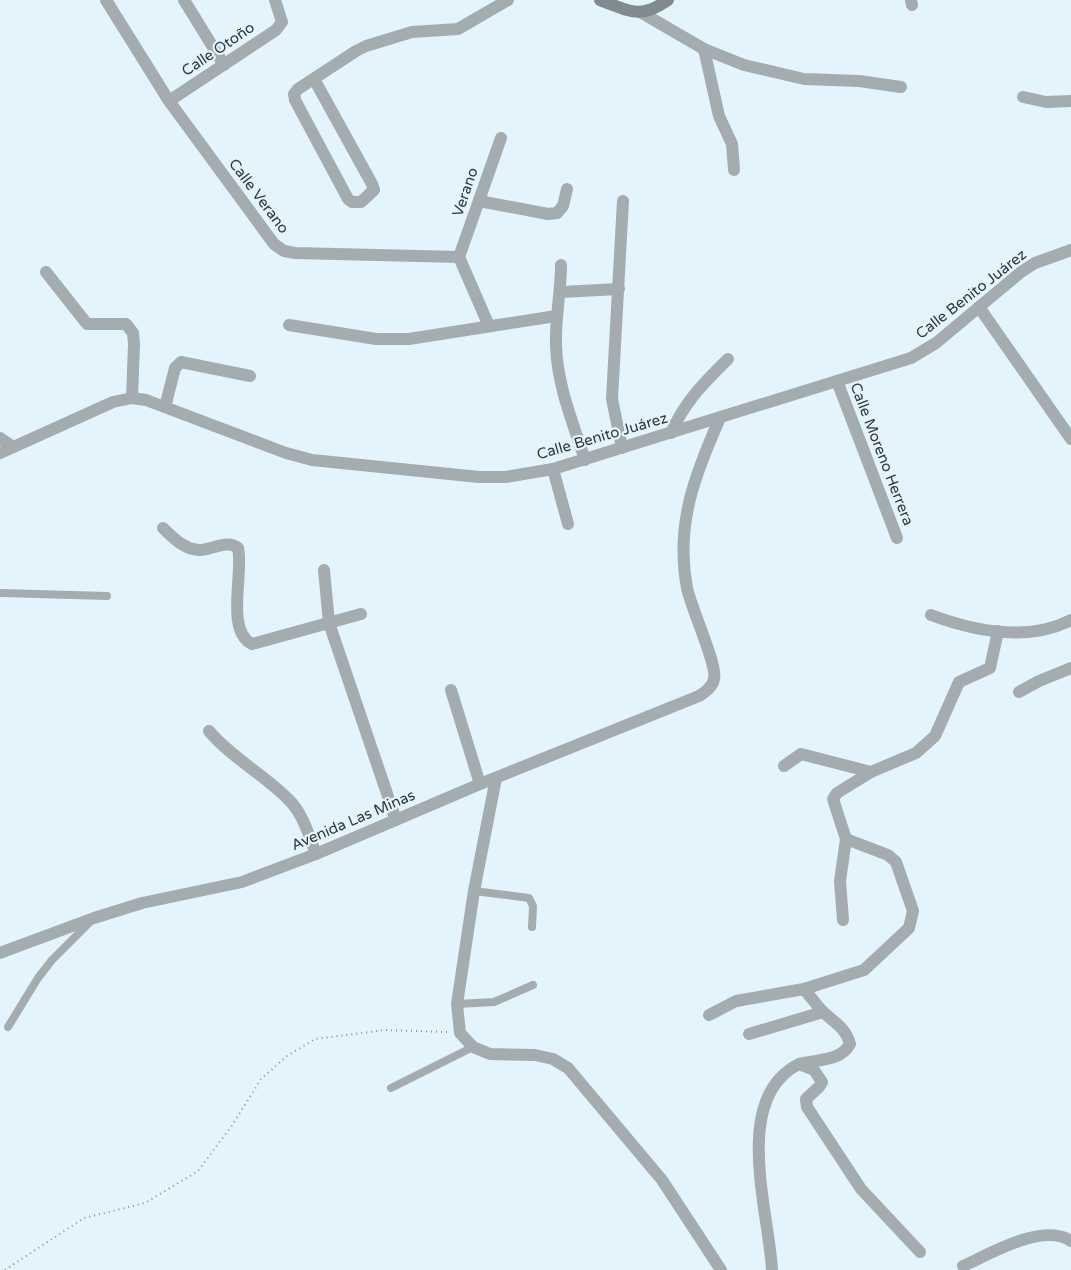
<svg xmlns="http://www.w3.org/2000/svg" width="1071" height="1270" font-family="'Varela Round',sans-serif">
  <rect width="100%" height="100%" fill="#e3f4fc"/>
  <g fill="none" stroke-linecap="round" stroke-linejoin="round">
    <polyline stroke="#869297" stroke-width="2" stroke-dasharray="1 4" stroke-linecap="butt" points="5,1270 84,1218 145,1203 198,1171 233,1124 261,1079 287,1056 315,1039 385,1030 449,1032"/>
    <g stroke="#a5acaf" stroke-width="8">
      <polyline points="0,593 107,596"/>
      <polyline points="474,891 529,898 533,906 532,927"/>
      <polyline points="457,1004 494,1002 533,985"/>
      <polyline points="8,1027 38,978 52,960 91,921"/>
      <polyline points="391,1088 473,1047"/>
    </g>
    <g stroke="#a5acaf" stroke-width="12">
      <polyline points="106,0 169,101 274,244 284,251 295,253 459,257"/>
      <polyline points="184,0 224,65"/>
      <polyline points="911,0 912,5"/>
      <polyline points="642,13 704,49 744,65 804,79 859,81 901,87"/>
      <polyline points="704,49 719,116 732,144 734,170"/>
      <polyline points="314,79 372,184 374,190 361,202 352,202 348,199 295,100 294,94 298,89 356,51 366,46 412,32 458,29 508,0"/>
      <polyline points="1023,97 1046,102 1071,101"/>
      <polyline points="169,101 276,30 282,22 275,0"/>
      <polyline points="479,201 548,214 557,213 563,206 567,189"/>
      <polyline points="459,257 501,138"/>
      <polyline points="459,257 489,326"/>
      <path d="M561 265C561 292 555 318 556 345 557 385 573 423 585 460"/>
      <polyline points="46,272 87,324 126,324 133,333 134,344 132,398"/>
      <polyline points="561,292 619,289"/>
      <polyline points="979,307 1071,439"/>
      <polyline points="289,325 376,339 409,339 556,316"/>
      <polyline points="837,381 897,538"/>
      <polyline points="165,407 175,368 181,362 250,376"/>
      <path d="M671 433C685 401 704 383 728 359"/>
      <polyline points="0,438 13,447"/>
      <polyline points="622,448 612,399 623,201"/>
      <polyline points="0,453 113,402 132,398 146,400 286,453 312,460 479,477 506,477 553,469 911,358 936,343 1021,272 1035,263 1071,250"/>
      <polyline points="553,469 568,524"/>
      <path d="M163 528C173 538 185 550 200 550 212 550 227 539 238 548 244 572 225 631 252 644L361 614"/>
      <polyline points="324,570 329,623 396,820"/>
      <path d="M931 615C974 631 1028 642 1071 620"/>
      <polyline points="451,690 480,784"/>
      <polyline points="1019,692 1039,681 1071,668"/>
      <path d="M209 731C232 758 263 774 288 799 303 813 309 836 316 854"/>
      <polyline points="784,766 801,754 871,772 904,758 916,753 935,736 959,682 990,668 998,631"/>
      <polyline points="496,778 474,891 457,1004 460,1033 473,1047 490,1054 535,1055 553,1059 568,1068 662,1180 721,1270"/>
      <polyline points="843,920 840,881 846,839 833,799 837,793 871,772"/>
      <path d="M0 953 94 918 142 903 242 882 316 854 480 784 699 696C705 692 712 688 714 679 718 666 691 608 687 588 675 525 695 474 720 418"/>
      <polyline points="804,989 864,970 909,928 913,911 896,862 888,855 846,839"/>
      <path d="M709 1015 736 1001 804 989C810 996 816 1004 822 1011 834 1022 846 1028 850 1044 840 1062 817 1059 799 1064"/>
      <polyline points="749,1034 823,1012"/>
      <path d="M963 1266C990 1254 1043 1222 1071 1241"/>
      <path d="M772 1270C769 1211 731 1098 799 1064L814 1070 822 1082 819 1087 806 1099 807 1107 861 1189 920 1252"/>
    </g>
    <path stroke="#808a8f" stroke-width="12" d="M600 0C630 11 639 20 668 0"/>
  </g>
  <g text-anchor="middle" stroke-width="4.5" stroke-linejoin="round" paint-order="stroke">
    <g font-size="15" fill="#31373b" stroke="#e3f4fc">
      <text transform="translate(218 49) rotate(-34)" y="5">Calle Otoño</text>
      <text transform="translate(465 192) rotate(-71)" y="5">Verano</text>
      <text transform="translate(259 196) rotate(53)" y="5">Calle Verano</text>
      <text transform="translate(971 294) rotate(-38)" y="5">Calle Benito Juárez</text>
      <text transform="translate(602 436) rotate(-16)" y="5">Calle Benito Juárez</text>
      <text transform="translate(882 454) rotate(69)" y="5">Calle Moreno Herrera</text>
      <text transform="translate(353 820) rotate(-23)" y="5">Avenida Las Minas</text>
    </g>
  </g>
</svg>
